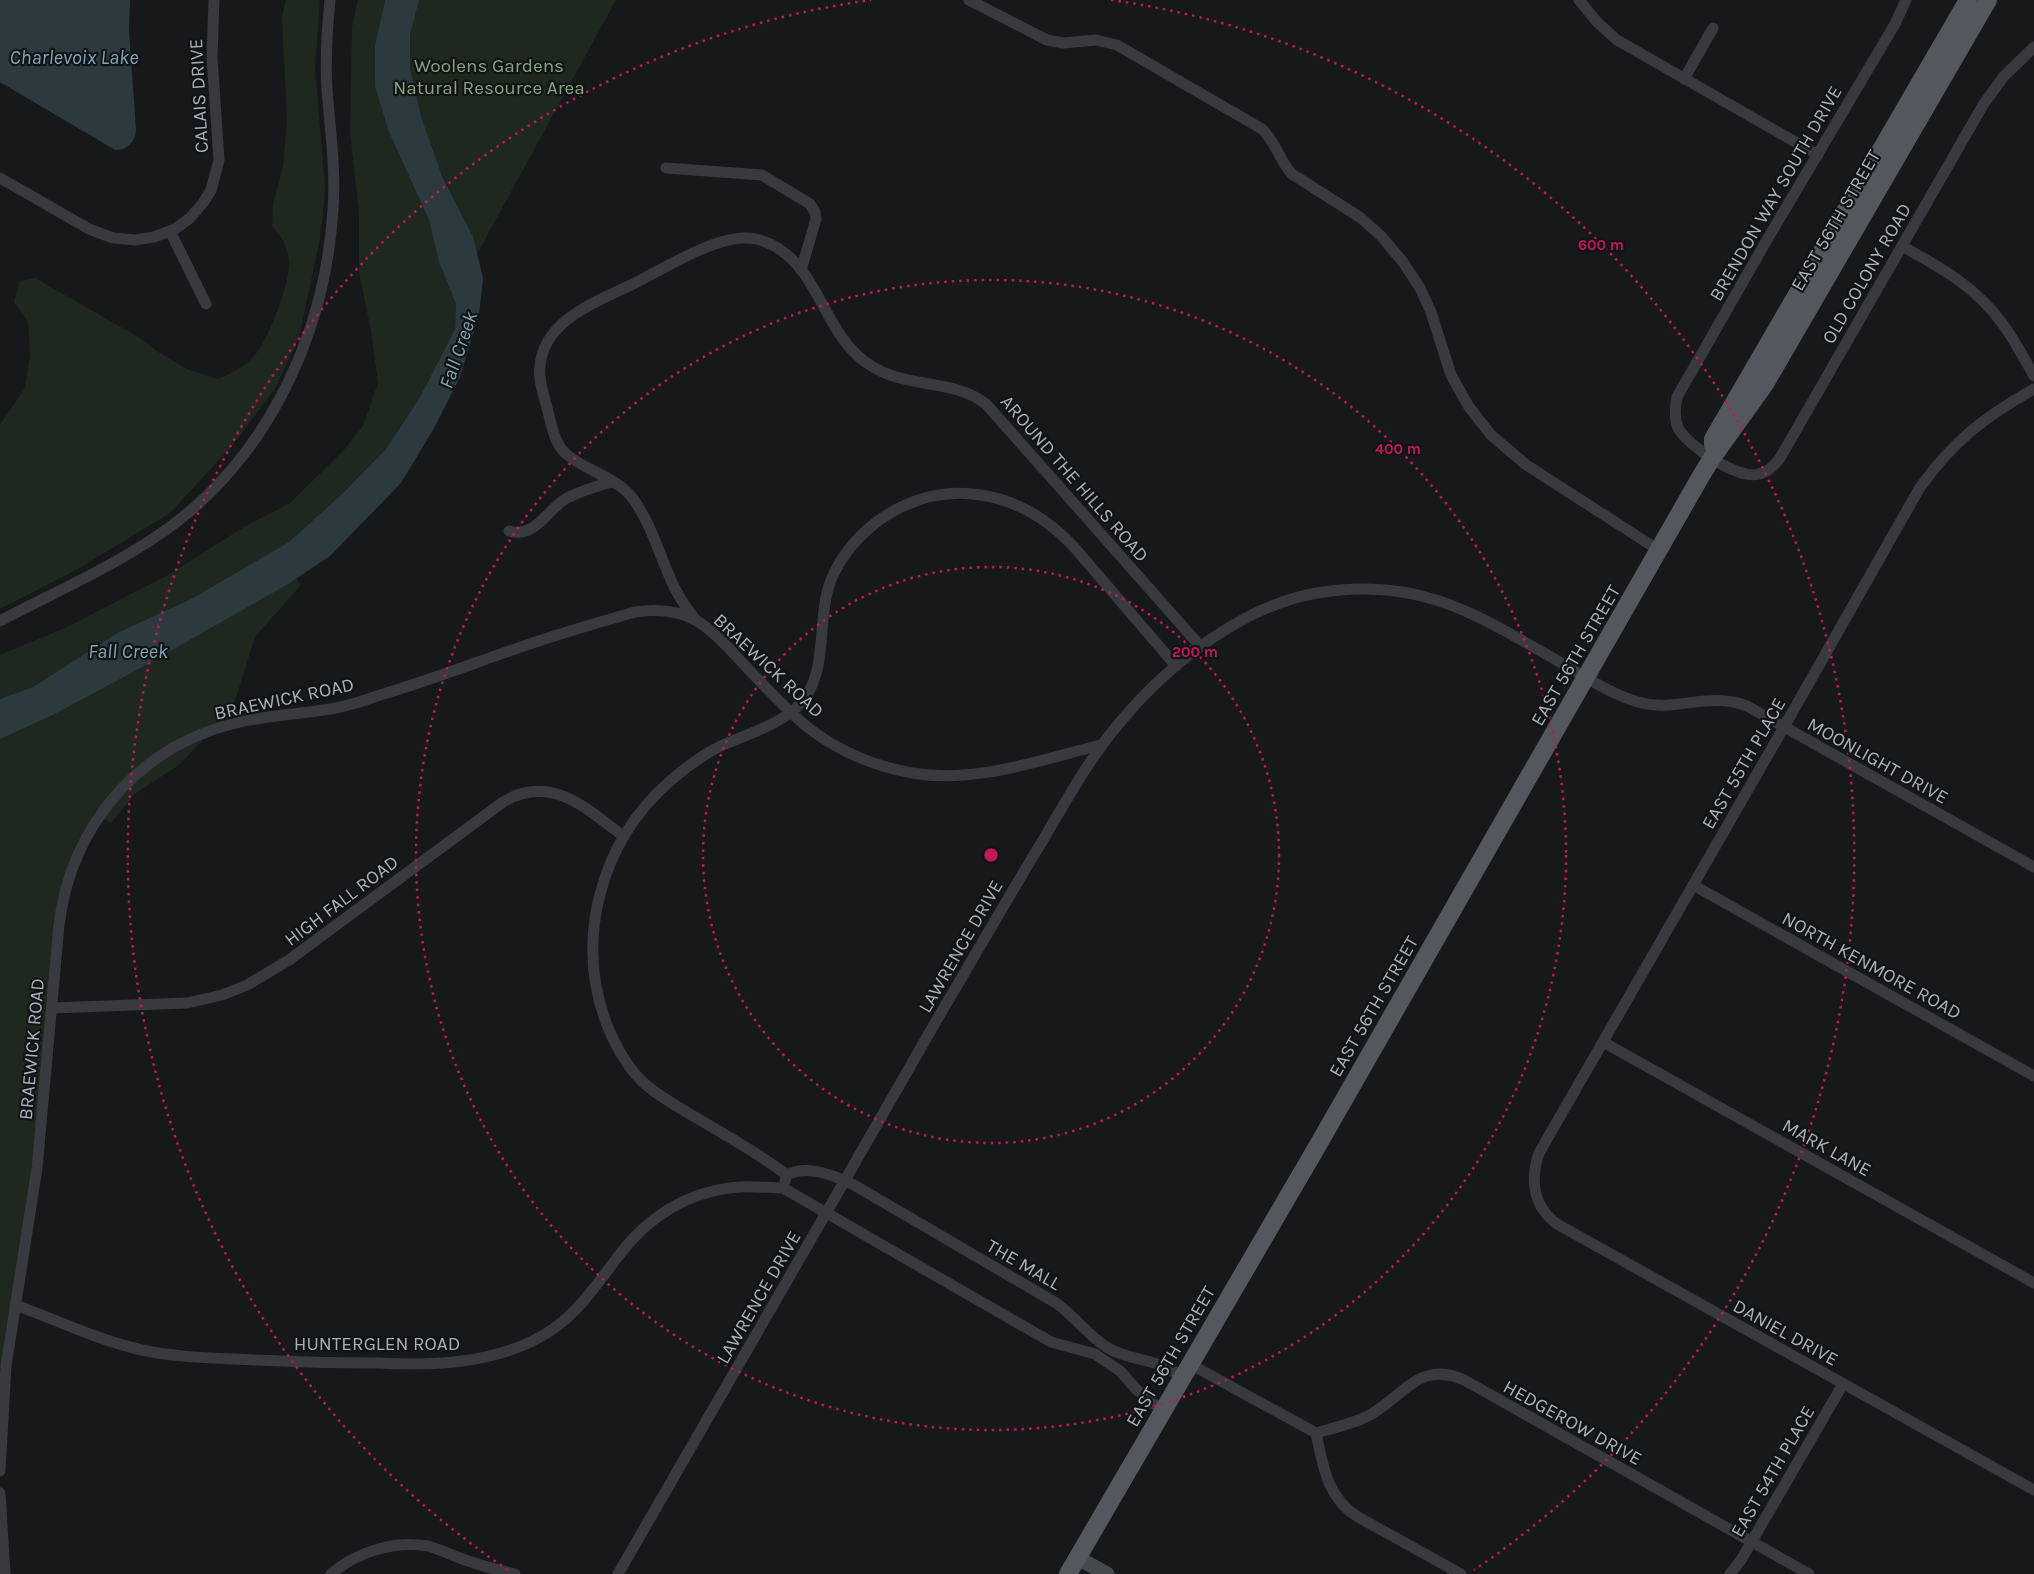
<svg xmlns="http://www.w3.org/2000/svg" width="2034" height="1574" font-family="Karla,sans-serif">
  <rect width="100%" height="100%" fill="#17181a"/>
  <g fill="#1f281f">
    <path d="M286 0H320L315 68 325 187 323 213 319 244 299 337 275 389 230 448 170 513 78 569 0 609V425L25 388 30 356 28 322 14 302 20 281 35 278 140 338 158 352 189 370 218 379C231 373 244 367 254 356 268 342 292 278 289 259 286 244 282 237 272 226L273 205 283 166 287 122 282 16Z"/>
    <polygon points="358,0 385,0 375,45 389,132 429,220 439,262 456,304 455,329 420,397 386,449 343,493 289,542 191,599 119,632 33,687 0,699 0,655 65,628 168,575 244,527 290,503 343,451 363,426 378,383 371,331 359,272 359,213 350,132 352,27"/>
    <path d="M419 0H616L477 254C470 226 454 203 443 177 426 141 404 72 410 33 412 22 416 11 419 0Z"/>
    <polygon points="297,578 300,586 255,637 232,710 179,765 136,793 111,823 95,812 76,844 62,883 29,1190 0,1371 0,739 51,716 139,669"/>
  </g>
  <g fill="#2c3a3f">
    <path d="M0 0H130L129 31 136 130C135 143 127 150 115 150L0 82Z"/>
    <polygon points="385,0 419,0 410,34 410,68 421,117 442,176 473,237 483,278 479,315 460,377 433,430 401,483 330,556 288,584 139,669 51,716 0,739 0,699 33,687 119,632 191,599 289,542 343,493 386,449 420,397 455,329 456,304 439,262 429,220 389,132 375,86 375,45"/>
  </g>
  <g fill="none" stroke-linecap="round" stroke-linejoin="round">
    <g stroke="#383a3f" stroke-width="11">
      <path d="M969 0 1047 40 1063 43 1096 40 1117 45 1262 129C1276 142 1279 160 1292 174L1361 218 1381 236 1403 262 1420 288 1431 312 1451 375 1469 407 1491 435 1525 464 1660 551"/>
      <polyline points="1579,0 1597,22 1617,40 1818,155"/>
      <path d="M1906 0 1895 24 1768 238 1677 397C1675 407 1674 418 1678 428 1688 446 1738 480 1759 474 1769 472 1775 465 1780 458L1983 105 2004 76 2034 47"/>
      <polyline points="1684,79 1713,28"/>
      <polyline points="666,168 762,175 810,204 815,212 816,219 801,270"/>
      <polyline points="0,178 89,229 113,238 135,240 154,237 175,229 190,218 203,203 211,190 219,160 212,57 214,0"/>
      <polyline points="170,231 206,304"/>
      <path d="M1902 246C1940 267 1976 287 2002 323 2014 339 2024 358 2034 376"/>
      <path d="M2034 389C1984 417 1952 442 1919 489L1784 727 1539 1153C1530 1180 1533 1206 1557 1224L2034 1490"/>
      <path d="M509 531C536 539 547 509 567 498 581 491 597 486 612 482"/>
      <path d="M696 620C663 582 661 539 634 500 618 477 585 471 565 453 553 441 551 421 546 404 543 392 538 379 540 366 544 319 599 301 635 283 666 268 721 231 756 239 814 253 819 320 857 355 897 393 950 375 986 404L1201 647"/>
      <path d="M0 621C51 594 106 570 154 538 264 466 325 338 333 209 336 169 330 129 327 89 325 59 327 30 330 0"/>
      <polyline points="1693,885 2034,1076"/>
      <path d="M52 1008 187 1003 222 995 247 985 289 960 503 802C551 773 587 809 623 836"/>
      <polyline points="1603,1042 2034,1283"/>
      <path d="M787 1175C758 1153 726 1135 695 1117 678 1107 660 1097 645 1084 627 1068 616 1047 607 1025 574 939 601 842 669 782 685 768 703 754 723 745 747 734 776 726 796 708 831 677 815 620 831 580 841 556 858 536 878 521 944 474 1021 490 1074 547L1176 666"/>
      <path d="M785 1181 787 1175C808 1164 835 1176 854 1185L1056 1303C1075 1316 1088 1336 1108 1348 1125 1358 1145 1359 1163 1366 1169 1369 1176 1373 1183 1377"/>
      <path d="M15 1305C55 1319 100 1341 142 1350 179 1358 218 1358 255 1360 296 1362 337 1363 378 1363 405 1364 434 1365 462 1361 493 1357 527 1347 553 1329 580 1310 597 1284 617 1258 647 1217 689 1190 741 1187 755 1186 769 1188 783 1188L1051 1342 1095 1354 1120 1371 1138 1391 1163 1411"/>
      <polyline points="1190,1364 1316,1433"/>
      <path d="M1316 1433C1333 1428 1352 1424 1368 1416 1403 1398 1419 1358 1466 1381L1809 1574"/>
      <path d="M1316 1433C1323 1466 1327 1498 1358 1517L1461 1574"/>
      <path d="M0 1471 6 1366 37 1168 59 925C71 826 138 747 236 723 269 715 303 714 336 708 351 705 366 700 380 695 438 678 494 655 551 637 579 628 607 620 635 612 656 609 678 610 697 621 711 629 725 644 736 656 759 680 781 705 806 726 836 750 874 766 912 773 976 784 1039 760 1101 745"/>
      <polyline points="0,1493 5,1574"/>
      <path d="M331 1574C357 1552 394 1540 428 1546 439 1549 449 1554 460 1558 478 1565 497 1570 515 1574"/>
      <path d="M618 1574C724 1390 830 1207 935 1023 971 962 1006 901 1043 840 1069 796 1093 752 1127 714 1174 660 1246 605 1317 593 1421 576 1478 615 1563 664 1587 678 1611 694 1638 702 1675 713 1708 691 1747 706L2034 867"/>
      <polyline points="1730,1574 1741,1560 1843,1384"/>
    </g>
    <polyline stroke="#464a4f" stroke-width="15" points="1078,1558 1107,1574"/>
    <g stroke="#54585e" stroke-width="18">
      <polyline points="1713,445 1713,439 1968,0"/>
      <polyline points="1068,1574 1318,1145 1701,476 1712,458 1765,384 1988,0"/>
    </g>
  </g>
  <g fill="none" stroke="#c2185b" stroke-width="2.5" stroke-dasharray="2.5 5">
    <circle cx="991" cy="855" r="288"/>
    <circle cx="991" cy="855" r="575"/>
    <path d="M508 1570A863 863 0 0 1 871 0M1111 0A863 863 0 0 1 1474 1570"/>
  </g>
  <g text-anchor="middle" stroke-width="4.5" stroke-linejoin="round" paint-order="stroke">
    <g font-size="19" fill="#84a67f" stroke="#121315">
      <text x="489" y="72">Woolens Gardens<tspan x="489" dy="22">Natural Resource Area</tspan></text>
    </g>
    <g font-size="19" fill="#a9b1ba" stroke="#121315">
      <text transform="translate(198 96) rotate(-93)" y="7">CALAIS DRIVE</text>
      <text transform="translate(1775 193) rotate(-60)" y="7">BRENDON WAY SOUTH DRIVE</text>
      <text transform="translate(1835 220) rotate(-60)" y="7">EAST 56TH STREET</text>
      <text transform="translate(1866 273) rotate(-60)" y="7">OLD COLONY ROAD</text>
      <text transform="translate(1075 478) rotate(49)" y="7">AROUND THE HILLS ROAD</text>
      <text transform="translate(1575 655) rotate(-60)" y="7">EAST 56TH STREET</text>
      <text transform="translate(769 665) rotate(43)" y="7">BRAEWICK ROAD</text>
      <text transform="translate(284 698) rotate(-12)" y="7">BRAEWICK ROAD</text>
      <text transform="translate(1878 760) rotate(29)" y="7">MOONLIGHT DRIVE</text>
      <text transform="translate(1743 763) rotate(-60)" y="7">EAST 55TH PLACE</text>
      <text transform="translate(341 900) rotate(-37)" y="7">HIGH FALL ROAD</text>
      <text transform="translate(960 946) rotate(-60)" y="7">LAWRENCE DRIVE</text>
      <text transform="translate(1872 965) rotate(29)" y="7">NORTH KENMORE ROAD</text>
      <text transform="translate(1373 1006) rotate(-60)" y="7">EAST 56TH STREET</text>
      <text transform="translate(31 1049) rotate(-85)" y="7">BRAEWICK ROAD</text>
      <text transform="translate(1827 1147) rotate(29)" y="7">MARK LANE</text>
      <text transform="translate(1024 1264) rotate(30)" y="7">THE MALL</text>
      <text transform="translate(758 1297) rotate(-60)" y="7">LAWRENCE DRIVE</text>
      <text transform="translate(1786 1332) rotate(29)" y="7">DANIEL DRIVE</text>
      <text x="377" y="1350">HUNTERGLEN ROAD</text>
      <text transform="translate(1170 1356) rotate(-60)" y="7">EAST 56TH STREET</text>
      <text transform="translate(1573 1422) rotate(29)" y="7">HEDGEROW DRIVE</text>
      <text transform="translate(1772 1471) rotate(-60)" y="7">EAST 54TH PLACE</text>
    </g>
    <g font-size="20" font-style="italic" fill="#7ea8b7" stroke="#121315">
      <text x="74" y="64">Charlevoix Lake</text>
      <text transform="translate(458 350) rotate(-71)" y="7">Fall Creek</text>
      <text x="128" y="658">Fall Creek</text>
    </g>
  </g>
  <circle cx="991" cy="855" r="8" fill="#c2185b" stroke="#121315" stroke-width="2.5"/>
  <g font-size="15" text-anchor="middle" font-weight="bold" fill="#c2185b" stroke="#121315" stroke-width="4.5" stroke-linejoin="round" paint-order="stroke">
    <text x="1601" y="250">600 m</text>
    <text x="1398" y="454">400 m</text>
    <text x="1195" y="657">200 m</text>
  </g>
</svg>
